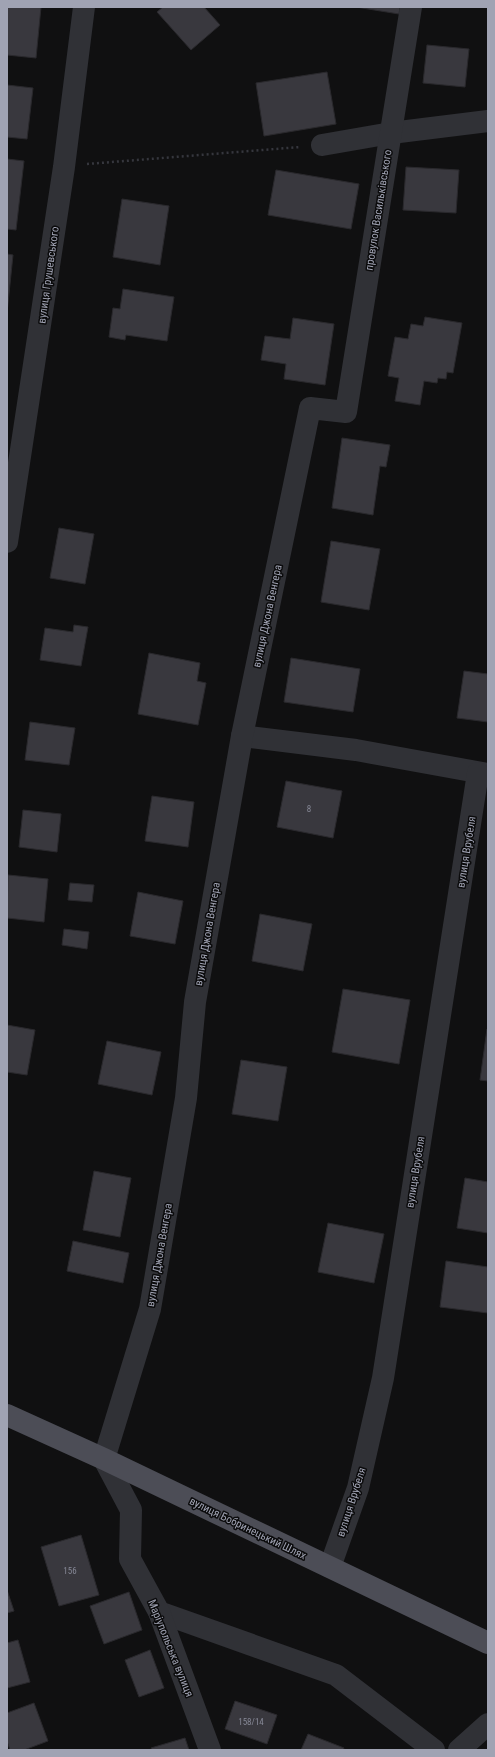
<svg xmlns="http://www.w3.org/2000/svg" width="495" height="1757" font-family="'Roboto Condensed',sans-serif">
  <rect width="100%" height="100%" fill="#101011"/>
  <g fill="#39383e" stroke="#2a292d">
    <polygon points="7,7 41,7 36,58 7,55"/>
    <polygon points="163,7 204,7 220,25 191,50 157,12"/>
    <polygon points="356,7 400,7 399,14"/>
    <polygon points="427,45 469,49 465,87 423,83"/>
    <polygon points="327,72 336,124 264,136 256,83"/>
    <polygon points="7,85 33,88 27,139 7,137"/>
    <polygon points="7,159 24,161 16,230 7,229"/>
    <polygon points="406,167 459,170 456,213 403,210"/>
    <polygon points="276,170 359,184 351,229 268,215"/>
    <polygon points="122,199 169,206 160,265 113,257"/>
    <polygon points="7,254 13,255 7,313"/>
    <polygon points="123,289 174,297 167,341 126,335 125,340 109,337 113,308 120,309"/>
    <polygon points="425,317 462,323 453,373 447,372 446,379 438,378 437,383 424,381 420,405 395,401 399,378 388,376 395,337 408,339 411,324 423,326"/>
    <polygon points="293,318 334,324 325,385 284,379 286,364 261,360 265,336 290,339"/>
    <polygon points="342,438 390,445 386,467 380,466 373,515 332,508"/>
    <polygon points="59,528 94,534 85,584 50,578"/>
    <polygon points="331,541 380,549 369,610 321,602"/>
    <polygon points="74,625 88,627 81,666 40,660 45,628 73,632"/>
    <polygon points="149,653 200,663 197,681 206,683 198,725 138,714"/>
    <polygon points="291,658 360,669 353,712 284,702"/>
    <polygon points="464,671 488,674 488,722 457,718"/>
    <polygon points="30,722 75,728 69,765 25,760"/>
    <polygon points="286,781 342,791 333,838 277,827"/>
    <polygon points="152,796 194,802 188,847 145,841"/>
    <polygon points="23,810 61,814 57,852 19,847"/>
    <polygon points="8,875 48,879 44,922 7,918"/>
    <polygon points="70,883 94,885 92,902 68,900"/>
    <polygon points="138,892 183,901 175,944 130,936"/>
    <polygon points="260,914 312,924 303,971 252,961"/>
    <polygon points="64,929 89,932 87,949 62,945"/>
    <polygon points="343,989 410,1000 399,1064 332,1052"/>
    <polygon points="7,1025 35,1030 27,1075 7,1072"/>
    <polygon points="487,1029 488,1029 488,1081 480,1080"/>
    <polygon points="107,1041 161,1052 152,1095 98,1084"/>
    <polygon points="241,1060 287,1067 278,1121 232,1114"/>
    <polygon points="94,1171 131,1178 120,1237 83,1230"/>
    <polygon points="465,1178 488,1182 488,1233 457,1228"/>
    <polygon points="328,1223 384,1234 374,1283 318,1272"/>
    <polygon points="73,1241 129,1253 123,1283 67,1271"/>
    <polygon points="446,1261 488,1267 488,1313 440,1307"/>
    <polygon points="81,1535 99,1595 59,1606 41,1547"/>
    <polygon points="7,1590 14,1611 7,1613"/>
    <polygon points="129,1592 142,1630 104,1644 90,1606"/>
    <polygon points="18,1640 30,1682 7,1688 7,1643"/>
    <polygon points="150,1650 164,1688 139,1697 125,1660"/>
    <polygon points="235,1701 277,1715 267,1744 225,1729"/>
    <polygon points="34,1703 48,1741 24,1750 10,1750 7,1741 7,1713"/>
    <polygon points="308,1734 344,1748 343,1750 301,1750"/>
    <polygon points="185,1738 189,1750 152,1750 151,1748"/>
  </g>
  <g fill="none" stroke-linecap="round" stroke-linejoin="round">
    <polyline stroke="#36373e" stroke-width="2.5" stroke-dasharray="2 3" stroke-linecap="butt" points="87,164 300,147"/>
    <g stroke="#303136" stroke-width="22">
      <polyline points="322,145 391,133 488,121"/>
      <polyline points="7,542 64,167 84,7"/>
      <polyline points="242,736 356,750 488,774"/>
      <polyline points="330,1567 358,1488 383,1378 478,773"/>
      <polyline points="159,1612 336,1675 434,1750"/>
      <polyline points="210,1750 159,1612 130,1559 131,1510 104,1459 150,1309 186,1098 195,1002 242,736 310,408 346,412 411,7"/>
      <polyline points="459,1750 488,1724"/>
    </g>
    <polyline stroke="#4c4d56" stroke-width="22" points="7,1415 104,1459 488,1643"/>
  </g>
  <g text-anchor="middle" stroke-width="3" stroke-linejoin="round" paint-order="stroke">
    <g font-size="9" fill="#868896">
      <text x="309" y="812">8</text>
      <text x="70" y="1574">156</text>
      <text x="251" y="1725">158/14</text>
    </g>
    <g font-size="11" fill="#a0a3b3" stroke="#0b0b0c">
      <text transform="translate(378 210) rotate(-81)" y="4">провулок Васильківського</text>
      <text transform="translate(48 275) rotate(-82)" y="4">вулиця Грушевського</text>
      <text transform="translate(267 616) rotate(-78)" y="4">вулиця Джона Венгера</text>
      <text transform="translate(466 852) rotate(-81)" y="4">вулиця Врубеля</text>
      <text transform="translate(207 934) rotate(-80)" y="4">вулиця Джона Венгера</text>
      <text transform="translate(415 1172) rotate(-81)" y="4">вулиця Врубеля</text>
      <text transform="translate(159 1255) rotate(-80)" y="4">вулиця Джона Венгера</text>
      <text transform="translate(351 1502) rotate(-72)" y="4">вулиця Врубеля</text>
      <text transform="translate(248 1528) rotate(26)" y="4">вулиця Бобринецький Шлях</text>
      <text transform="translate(171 1648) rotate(68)" y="4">Маріупольська вулиця</text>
    </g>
  </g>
  <rect width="495" height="1757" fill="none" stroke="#a0a3b3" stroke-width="16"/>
</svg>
